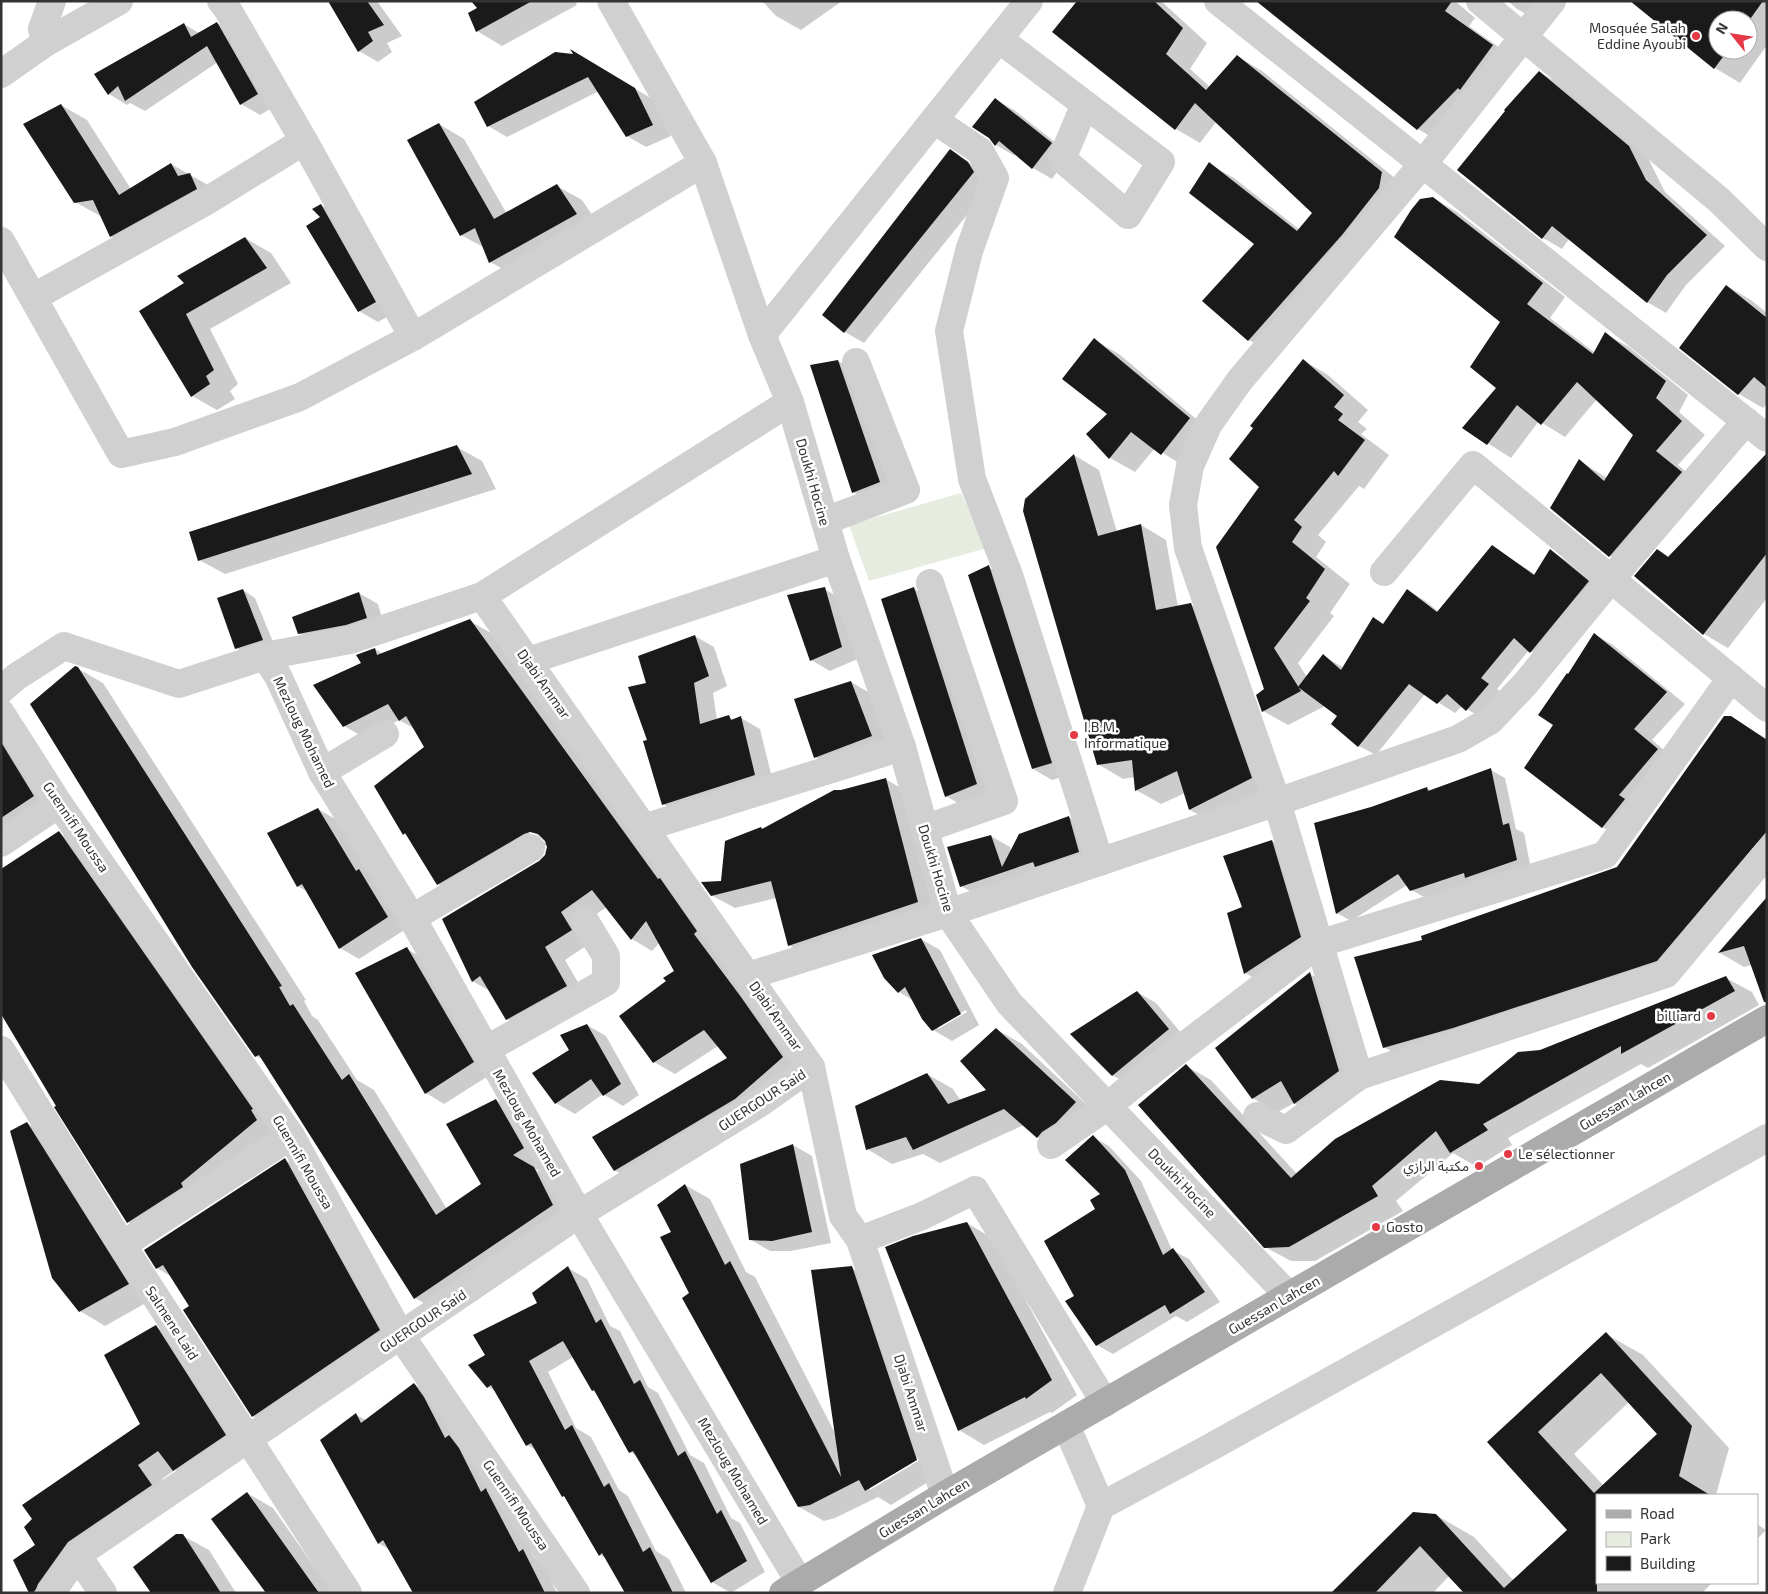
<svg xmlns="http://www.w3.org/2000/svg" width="1768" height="1594" font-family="'Exo 2','Noto Sans Arabic',sans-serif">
  <rect width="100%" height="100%" fill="#fff"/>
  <polygon fill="#e6ecdf" points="961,493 987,548 869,581 849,525"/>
  <g fill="#0003" fill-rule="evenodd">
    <polygon points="330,1 377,1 402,36 387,43 392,52 378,62 359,51"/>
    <polygon points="472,1 575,1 577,5 502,46 477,31 479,8"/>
    <polygon points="758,1 842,1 801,30 776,16 764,3"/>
    <polygon points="1078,1 1161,1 1207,43 1190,69 1210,87 1237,56 1262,71 1406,187 1273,355 1249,340 1204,301 1256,243 1209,164 1234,178 1300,230 1314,213 1216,122 1200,143 1176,129"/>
    <polygon points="1258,1 1455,1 1475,18 1469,26 1517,60 1443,144 1418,129"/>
    <polygon points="1508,1 1559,1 1542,23 1517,9"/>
    <path d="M1632 1H1767V45L1740 83 1715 68ZM1718 20H1748V50H1718Z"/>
    <polygon points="217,23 236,34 277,105 260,115 241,104 218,62 145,111 130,103 127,105 109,94 184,24 199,33"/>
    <polygon points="574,52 654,100 671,136 646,147 627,136 599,91 507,137 488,126 576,55"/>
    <polygon points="1539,72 1558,83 1648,158 1665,192 1725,246 1686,285 1666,313 1647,302 1569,239 1562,249 1543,238"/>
    <polygon points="995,99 1014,110 1070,154 1052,179 1033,168 1016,154 1015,156 996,145 990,137"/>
    <polygon points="61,105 87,120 131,189 171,164 215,189 136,251 111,236 102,217 75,202"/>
    <polygon points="439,124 464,139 507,214 557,186 582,200 601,228 516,276 490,262 485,248 461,235"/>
    <polygon points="950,151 987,174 992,184 864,343 845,332 824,315"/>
    <polygon points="1433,198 1457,212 1565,297 1550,318 1595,353 1606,334 1629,347 1688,395 1679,412 1705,435 1678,465 1704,487 1633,570 1610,556 1552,507 1580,461 1607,478 1635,435 1597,399 1565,437 1539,421 1511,458 1464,428 1498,388 1502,322"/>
    <polygon points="321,205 340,216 394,313 378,322 359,311 322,217"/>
    <polygon points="245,238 271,253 291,283 210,329 238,384 230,391 235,399 217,410 192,396 141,312 186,284"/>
    <polygon points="1727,286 1751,300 1767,313 1767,404 1763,408 1739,394"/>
    <polygon points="1094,340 1119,354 1214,434 1187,468 1155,448 1135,472 1110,458 1109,414"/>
    <polygon points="1303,360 1328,375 1368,410 1358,422 1367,429 1361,434 1389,455 1364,489 1359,486 1318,535 1326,542 1316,557 1350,584 1330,613 1334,616 1298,663 1307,677 1324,656 1344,668 1374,619 1384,625 1407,590 1424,600 1439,612 1492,546 1536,575 1551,551 1567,561 1605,592 1548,661 1529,650 1497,689 1505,694 1483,719 1462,706 1455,713 1425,694 1376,755 1359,746 1333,723 1339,716 1325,706 1288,725 1263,711 1265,690 1261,486"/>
    <polygon points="838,361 857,372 899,493 872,503 853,492"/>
    <polygon points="457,447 482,461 496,489 225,574 199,560"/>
    <polygon points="1074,455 1099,470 1117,532 1141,525 1166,540 1178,607 1190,604 1216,619 1277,792 1215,824 1190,810 1185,793 1161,804 1136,790 1135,777 1123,779 1098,764 1027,500"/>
    <polygon points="1767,466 1767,598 1728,648 1704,634 1658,550 1670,557"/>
    <polygon points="988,567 1007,578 1071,774 1052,780 1033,769"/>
    <polygon points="824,589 844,600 860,658 830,671 811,660"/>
    <polygon points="914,589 939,603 1002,799 971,811 946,796"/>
    <polygon points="243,590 255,598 275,647 249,656 236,648"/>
    <polygon points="359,593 378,604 385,629 318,644 299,633"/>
    <path d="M470 621 491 633 677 889 803 1070 635 1182 614 1170 728 1059 718 1046 675 1074 654 1062 667 981 675 971 660 942 652 951 632 939 607 907 581 924 592 942 565 960 587 998 528 1032 507 1019 490 991 472 981 540 862 546 856 547 845 459 896 438 884 409 836 404 834 376 786 426 747 415 729 399 720 365 738 344 726 363 664 375 649 383 654ZM526 828 546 840V843L524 830Z"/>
    <polygon points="1594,634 1613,645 1685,704 1652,740 1676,760 1621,838 1602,827 1554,725 1569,675"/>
    <polygon points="695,636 714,647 727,686 713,693 717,720 729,717 734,720 741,718 760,729 774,786 682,815 663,804 649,741 647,684"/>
    <polygon points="77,668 103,683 306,1000 304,1001 312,1016 318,1020 357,1080 374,1090 447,1209 482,1185 496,1100 521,1115 548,1163 536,1170 559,1183 577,1219 440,1312 415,1298 265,1061 256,1056"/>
    <polygon points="851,682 870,693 891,747 834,768 815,757"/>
    <polygon points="1731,717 1767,739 1767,875 1682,975 1410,1062 1384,1047 1423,941 1617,868"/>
    <polygon points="1,732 58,811 1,850"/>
    <polygon points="1491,770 1505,778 1516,829 1524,833 1531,869 1426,898 1411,890 1407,885 1351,921 1337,913 1427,788 1432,791"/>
    <polygon points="885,779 908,792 941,915 812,959 789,945 776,898 735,908 711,895 722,882 761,828 763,829 842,791"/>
    <polygon points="318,809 337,820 406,929 359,959 340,948 308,892 298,886 268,834"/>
    <polygon points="1069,817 1088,828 1098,863 980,897 961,886 991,836 1010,847 1011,851"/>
    <polygon points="59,833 84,847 282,1135 153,1237 128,1222"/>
    <polygon points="1272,841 1291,852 1319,948 1264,984 1245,973"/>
    <polygon points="1767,899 1751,965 1744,967 1720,953"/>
    <path d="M921 939 940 950 979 1025 952 1041 933 1030 914 1001 899 992 885 977ZM966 1010 967 1012 938 1029V1026Z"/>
    <polygon points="407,949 426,960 493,1073 444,1104 426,1093"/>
    <polygon points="1310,974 1335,988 1364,1085 1320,1117 1294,1103 1278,1112 1252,1098"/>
    <polygon points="1726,978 1752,992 1759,1005 1648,1068 1641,1064 1508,1138 1512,1145 1477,1167 1453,1153 1396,1201 1403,1211 1315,1261 1291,1261 1265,1247 1186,1066 1211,1080 1297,1174 1480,1085 1540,1052"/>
    <polygon points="1137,992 1156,1003 1187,1040 1131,1086 1112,1075"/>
    <polygon points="587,1025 606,1036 639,1095 623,1106 603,1094 575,1114 556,1103 571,1051"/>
    <polygon points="996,1029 1022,1044 1101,1118 1063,1152 1038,1137 1024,1125 940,1163 923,1154 892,1164 867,1149 927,1074 953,1089 961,1101 988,1090"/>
    <polygon points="27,1123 52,1138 153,1299 105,1326 80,1311"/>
    <polygon points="1093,1137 1109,1146 1141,1181 1172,1250 1189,1259 1220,1302 1187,1322 1176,1316 1113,1354 1097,1345 1076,1296 1102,1194"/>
    <polygon points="793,1145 812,1156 831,1243 791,1251 770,1251 751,1240"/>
    <polygon points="285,1160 311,1174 405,1345 279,1431 253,1416 172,1277 157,1268"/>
    <path d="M685 1185 710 1199 746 1272 755 1277 836 1435 852 1268 877 1282 941 1474 891 1505 878 1497 835 1518 824 1521 799 1507 691 1293 672 1232ZM921 1456 923 1458 870 1490V1487Z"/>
    <polygon points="967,1223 992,1238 1077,1395 1052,1413 1050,1412 984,1445 959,1430"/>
    <polygon points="568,1268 587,1279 610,1326 620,1331 648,1387 658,1393 690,1455 704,1463 731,1518 740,1523 765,1572 731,1593 712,1582 637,1456 630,1452 597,1393 592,1390 573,1357 548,1372 576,1428 591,1437 619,1490 628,1496 656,1551 669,1559 686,1593 626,1593 607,1559 600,1555 538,1451 527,1445 497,1392 488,1387 486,1355 539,1303"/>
    <polygon points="156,1327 181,1342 251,1449 199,1484 175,1470 162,1479 176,1500 93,1557 68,1593 30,1593 37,1545 142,1425"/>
    <path d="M1606 1334 1643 1355 1729 1448 1716 1495H1597V1583H1712L1702 1593H1466L1450 1575 1433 1593H1333L1436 1515 1474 1537 1514 1581 1569 1530 1488 1442ZM1629 1402 1659 1435 1604 1486 1574 1454Z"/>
    <polygon points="414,1384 433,1395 506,1503 534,1557 542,1562 557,1593 416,1593 390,1550 378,1543 356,1415 366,1420"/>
    <polygon points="247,1493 273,1508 333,1593 267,1593"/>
    <polygon points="1757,1524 1766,1530 1757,1539"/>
    <polygon points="183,1536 209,1550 236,1593 152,1593"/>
  </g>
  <g fill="#1a1a1a" fill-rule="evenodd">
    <polygon points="328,1 367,1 384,25 368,32 373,41 358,52"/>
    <polygon points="471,1 532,1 476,32 468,13 477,8"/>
    <polygon points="1077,1 1154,1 1183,28 1166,54 1206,90 1237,55 1382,172 1379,188 1342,235 1248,341 1202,301 1254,244 1189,193 1209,162 1297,231 1312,213 1195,103 1175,130 1052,32"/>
    <polygon points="1256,1 1452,1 1445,11 1493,45 1460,90 1458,88 1417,130"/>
    <polygon points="1630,1 1763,1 1748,22 1748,20 1718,20 1718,50 1728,50 1714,69"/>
    <polygon points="217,22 258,94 240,105 207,46 125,101 118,86 108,95 94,74 184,23 191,37"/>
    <polygon points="570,49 635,88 653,125 626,137 588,77 487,127 474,102 555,52 573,54"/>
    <polygon points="1539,71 1629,146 1646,180 1707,235 1667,275 1647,303 1552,226 1542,239 1457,170 1505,111 1504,110"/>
    <polygon points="995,98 1052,143 1032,169 999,141 995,146 989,138 972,127"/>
    <polygon points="61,104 119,195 171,163 178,176 190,173 197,189 110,237 93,200 74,203 23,124"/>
    <polygon points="439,123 494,219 557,184 577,214 489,263 475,228 460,236 407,140"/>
    <polygon points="950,149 968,162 974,172 844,333 822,315"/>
    <polygon points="1433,197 1543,283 1527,304 1593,354 1605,332 1666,381 1656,398 1682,421 1656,451 1682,472 1609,557 1550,508 1579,459 1604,481 1633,435 1577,382 1541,425 1517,405 1487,445 1462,428 1496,388 1470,367 1500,322 1394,237 1411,210 1420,199"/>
    <polygon points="321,204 376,302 358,312 306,226 320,217 312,209"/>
    <polygon points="245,237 267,268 186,314 214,370 206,376 210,384 191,397 139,311 184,283 177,276"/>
    <polygon points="1726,285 1767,318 1767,388 1754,377 1738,395 1679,348"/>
    <polygon points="1094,338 1190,418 1161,455 1131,432 1109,459 1086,434 1107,414 1062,379"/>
    <polygon points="1303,359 1344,395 1334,407 1343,414 1338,420 1365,440 1338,476 1334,471 1294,520 1302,527 1292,542 1325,569 1306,598 1310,601 1274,648 1301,691 1262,712 1256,695 1264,689 1216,547 1259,487 1229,459 1253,428 1250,426"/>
    <polygon points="838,360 880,482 852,493 810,365"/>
    <polygon points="457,445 472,474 198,561 189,532"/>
    <polygon points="1767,453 1767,553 1703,635 1634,576 1657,549 1668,557"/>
    <polygon points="1074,454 1098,536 1141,524 1156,610 1191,603 1251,775 1252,778 1189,810 1177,771 1135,791 1132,760 1097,765 1023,511 1025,499"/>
    <polygon points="1492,545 1534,575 1550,549 1589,581 1530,653 1514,638 1481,678 1489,684 1466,711 1447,694 1437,704 1409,684 1358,747 1331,724 1337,716 1298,687 1323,654 1341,670 1373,617 1383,624 1407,589 1437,612"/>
    <polygon points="989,565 1052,763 1032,769 968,575"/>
    <polygon points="825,587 842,647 810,661 787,595"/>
    <polygon points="914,587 977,784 945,797 881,599"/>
    <polygon points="243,589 263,640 235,649 217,598"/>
    <polygon points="359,592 367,618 346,625 298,634 292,617"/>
    <polygon points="470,619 658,879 660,878 697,931 694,934 741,997 783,1057 735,1099 614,1171 592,1137 727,1058 704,1030 653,1063 619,1016 666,981 663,978 674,971 646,921 631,940 592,890 561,912 572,930 545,947 567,986 506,1020 480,976 472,982 442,919 539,861 545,855 547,847 545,841 538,834 530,832 524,834 437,885 405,833 403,835 374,786 424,747 406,716 399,721 388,704 343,727 313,685 361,663 356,655 375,648 377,655"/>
    <polygon points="1594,633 1667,692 1634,729 1658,749 1619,795 1625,799 1602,828 1524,768 1553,725 1538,715 1567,673 1568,674"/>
    <polygon points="695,635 709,676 694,683 700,724 729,715 731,720 741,716 755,775 662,805 643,741 647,740 628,687 646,683 638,656"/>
    <polygon points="75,666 78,667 282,986 279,987 290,1006 293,1004 342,1080 349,1074 436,1215 481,1184 446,1124 496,1099 524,1148 513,1155 534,1167 553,1205 414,1299 259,1055 255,1057 192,967 30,704"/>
    <polygon points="851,681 872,736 814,758 794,699"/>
    <polygon points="1724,716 1731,716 1767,740 1767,831 1657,961 1453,1028 1383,1048 1354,957 1422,940 1421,936 1617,867"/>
    <polygon points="1,742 34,796 1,818"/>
    <polygon points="1491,768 1503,825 1509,823 1517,860 1465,878 1464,873 1410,891 1398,874 1336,914 1314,823 1371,807 1427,787 1428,791"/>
    <polygon points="886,778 918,902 788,946 771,881 711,896 701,882 721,881 725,841 761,827 762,829 834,790 841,790"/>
    <polygon points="318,808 356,871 359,869 388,917 339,949 302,884 297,887 267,833"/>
    <polygon points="1069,816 1079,852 1035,867 1033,862 960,887 947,847 991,835 1002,867 1019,834"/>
    <polygon points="59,831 253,1109 251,1110 257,1120 181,1183 183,1187 127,1223 54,1107 56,1106 1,1014 1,869"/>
    <polygon points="1272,840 1301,937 1244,974 1227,913 1242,907 1223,856"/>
    <polygon points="1767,897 1767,1002 1764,1002 1744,946 1718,953"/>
    <polygon points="921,938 961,1014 932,1031 922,1019 905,987 898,993 884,978 872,955"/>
    <polygon points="407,947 474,1062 425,1094 355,973"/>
    <polygon points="1310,972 1339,1071 1294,1104 1281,1081 1252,1099 1215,1048"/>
    <polygon points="1726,976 1735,991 1621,1054 1621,1046 1483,1124 1488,1130 1450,1153 1436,1131 1372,1186 1378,1196 1289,1247 1264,1248 1138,1105 1186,1064 1291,1178 1335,1139 1440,1080 1479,1084 1518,1052 1540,1050"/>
    <polygon points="1137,991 1169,1029 1112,1076 1070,1034"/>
    <polygon points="587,1024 621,1084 603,1096 591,1079 555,1104 532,1073 569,1050 560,1035"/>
    <polygon points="996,1028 1076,1102 1056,1123 1042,1132 1037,1138 1004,1109 913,1150 906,1137 866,1150 855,1106 927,1073 948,1104 986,1090 960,1061"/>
    <polygon points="27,1122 129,1284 79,1312 52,1278 10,1131"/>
    <polygon points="1093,1135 1125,1170 1163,1255 1173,1248 1205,1292 1170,1314 1165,1305 1096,1346 1065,1301 1074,1296 1044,1241 1095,1209 1090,1200 1100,1194 1065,1160"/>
    <polygon points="793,1144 812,1232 772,1241 749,1240 740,1164"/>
    <polygon points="285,1158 380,1330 252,1417 183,1310 189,1306 163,1265 156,1269 144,1250"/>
    <polygon points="685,1184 725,1265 730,1261 841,1477 811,1270 852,1266 917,1460 865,1491 859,1480 810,1505 798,1507 682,1298 689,1293 660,1237 671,1232 657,1205"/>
    <polygon points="967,1222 1052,1380 1026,1399 1025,1397 958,1431 885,1247 913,1236"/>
    <polygon points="568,1266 596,1323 601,1319 634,1384 640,1380 678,1456 685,1451 717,1514 721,1510 747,1561 711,1583 633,1451 629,1453 594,1390 592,1391 563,1341 529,1361 565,1430 572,1425 604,1487 609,1483 643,1552 650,1547 673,1593 625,1593 602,1553 599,1556 564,1496 562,1497 531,1443 526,1446 491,1385 487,1388 468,1365 485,1355 473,1335 537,1303 532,1293"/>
    <polygon points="156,1325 226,1435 173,1471 158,1451 138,1465 152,1485 68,1542 38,1584 36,1589 33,1593 29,1593 13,1560 35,1545 24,1527 32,1519 22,1505 140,1424 104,1355"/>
    <path d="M1606 1332 1692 1426 1679 1476 1710 1495H1596L1597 1593H1464L1420 1546 1375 1593H1331L1413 1512 1436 1514 1504 1588 1567 1530 1487 1442ZM1601 1373 1657 1434 1594 1493 1538 1432Z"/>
    <polygon points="414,1383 424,1397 445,1438 449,1435 459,1448 481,1492 486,1488 487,1491 519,1552 523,1549 545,1593 413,1593 383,1540 378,1544 320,1440 356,1413 361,1423"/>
    <polygon points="247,1492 319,1593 266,1593 211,1519"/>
    <polygon points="176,1534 183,1534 221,1593 151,1593 133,1567"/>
  </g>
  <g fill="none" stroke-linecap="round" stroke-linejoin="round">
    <g stroke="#d0d0d0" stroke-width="28">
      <polyline points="221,1 228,10 304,141 413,337"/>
      <polyline points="611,1 703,163 762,335 790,402 836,559 902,747 948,913 1009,1003 1289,1296"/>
      <polyline points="1218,1 1767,438"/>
      <polyline points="1480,1 1719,200 1767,247"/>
      <polyline points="999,39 1161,162 1128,215 1062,159 1085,104"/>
      <polyline points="45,43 42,29 52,1"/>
      <polyline points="1,74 45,43 119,1"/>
      <polyline points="934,120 980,151 995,178 969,251 949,331 972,479 1009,575 1100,862"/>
      <polyline points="1,241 121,454 175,442 300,397 413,337 703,163"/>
      <polyline points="34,297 205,202 304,141"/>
      <polyline points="762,335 1029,1"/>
      <polyline points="825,521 906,490 856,362"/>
      <polyline points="1384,572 1473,465 1767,708"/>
      <polyline points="482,596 811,1067 843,1216 860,1240 945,1495"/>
      <polyline points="265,656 278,676 322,772 412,918 579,1214 800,1583"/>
      <polyline points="528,661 836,559"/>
      <polyline points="1,690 16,677 64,646 179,684 265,656 350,640 482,596 790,402"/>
      <polyline points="1,713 59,804 291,1136 401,1336 576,1593"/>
      <polyline points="322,772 385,734"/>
      <polyline points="643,828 902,747"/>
      <polyline points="924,829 1004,801 930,583"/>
      <polyline points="1,843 59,804"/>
      <polyline points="412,918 531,848"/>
      <polyline points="748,976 948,913 1277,802 1458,739 1491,720 1526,683 1611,579 1746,421"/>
      <polyline points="1,1050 122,1245 348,1593"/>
      <polyline points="485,1050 606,982 606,956 585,921"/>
      <polyline points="1359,1076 1277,802 1188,548 1183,505 1190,466 1208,425 1240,380 1422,165 1552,1"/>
      <polyline points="1257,1116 1286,1130 1359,1076 1666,974 1767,853"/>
      <polyline points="1051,1145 1108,1106 1133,1085 1318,944 1605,855 1731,678"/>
      <polyline points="860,1240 922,1216 975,1190 1105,1403"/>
      <polyline points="122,1245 291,1136"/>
      <polyline points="1066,1425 1101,1506"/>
      <polyline points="77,1555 103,1593"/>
      <polyline points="51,1593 77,1555 579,1214 760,1103 811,1067"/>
      <polyline points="1067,1593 1101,1506 1211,1447 1767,1138"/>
    </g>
    <polyline stroke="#ababab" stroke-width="28" points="783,1593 945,1495 1767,1019"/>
  </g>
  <g fill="#e63946" stroke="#fff" stroke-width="2">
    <circle cx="1696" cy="36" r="5"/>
    <circle cx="1074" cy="735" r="5"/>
    <circle cx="1711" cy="1016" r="5"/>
    <circle cx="1508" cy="1154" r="5"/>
    <circle cx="1479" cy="1166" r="5"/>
    <circle cx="1376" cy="1227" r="5"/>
  </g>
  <g text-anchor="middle" stroke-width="5" stroke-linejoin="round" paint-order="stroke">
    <g font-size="14" fill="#333" stroke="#fff" text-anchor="end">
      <text x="1686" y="33">Mosquée Salah<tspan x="1686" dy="16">Eddine Ayoubi</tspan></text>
      <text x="1084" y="732" text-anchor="start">I.B.M.<tspan x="1084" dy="16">Informatique</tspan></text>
      <text x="1701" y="1021">billiard</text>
      <text x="1518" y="1159" text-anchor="start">Le sélectionner</text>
      <text x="1469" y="1171">مكتبة الرازي</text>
      <text x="1386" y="1232" text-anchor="start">Gosto</text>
    </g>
    <g font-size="14" fill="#333" stroke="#fff">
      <text transform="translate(813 482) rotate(74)" y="5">Doukhi Hocine</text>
      <text transform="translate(544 684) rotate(55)" y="5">Djabi Ammar</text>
      <text transform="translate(304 732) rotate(64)" y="5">Mezloug Mohamed</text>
      <text transform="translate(76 827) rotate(56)" y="5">Guennifi Moussa</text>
      <text transform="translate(936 868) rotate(73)" y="5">Doukhi Hocine</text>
      <text transform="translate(776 1016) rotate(55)" y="5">Djabi Ammar</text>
      <text transform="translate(762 1100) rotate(-33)" y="5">GUERGOUR Said</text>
      <text transform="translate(1625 1101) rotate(-30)" y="5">Guessan Lahcen</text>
      <text transform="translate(527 1123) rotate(60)" y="5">Mezloug Mohamed</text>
      <text transform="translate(303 1162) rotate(60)" y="5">Guennifi Moussa</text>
      <text transform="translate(1182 1183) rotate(46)" y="5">Doukhi Hocine</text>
      <text transform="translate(1274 1305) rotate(-30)" y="5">Guessan Lahcen</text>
      <text transform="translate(423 1321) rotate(-34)" y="5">GUERGOUR Said</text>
      <text transform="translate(172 1323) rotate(57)" y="5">Salmene Laid</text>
      <text transform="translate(911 1393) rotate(72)" y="5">Djabi Ammar</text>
      <text transform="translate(733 1471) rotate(59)" y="5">Mezloug Mohamed</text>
      <text transform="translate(516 1505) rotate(56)" y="5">Guennifi Moussa</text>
      <text transform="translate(924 1508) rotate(-31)" y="5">Guessan Lahcen</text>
    </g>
  </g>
  <rect width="1768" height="1594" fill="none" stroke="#333333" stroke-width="5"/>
  <rect x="1596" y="1494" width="162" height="90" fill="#ffffff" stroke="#adadad"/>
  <rect x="1606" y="1510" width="25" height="8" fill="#ababab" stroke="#adadad"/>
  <text x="1640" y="1519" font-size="15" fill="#333333">Road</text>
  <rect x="1606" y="1532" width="25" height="15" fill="#e6ecdf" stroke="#adadad"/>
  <text x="1640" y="1544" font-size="15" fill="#333333">Park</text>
  <rect x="1606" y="1556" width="25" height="15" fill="#1a1a1a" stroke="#adadad"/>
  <text x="1640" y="1569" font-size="15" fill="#333333">Building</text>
  <g transform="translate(1733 35) rotate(300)"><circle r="24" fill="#ffffff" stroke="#adadad"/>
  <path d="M0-4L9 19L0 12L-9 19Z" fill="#e63946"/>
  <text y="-8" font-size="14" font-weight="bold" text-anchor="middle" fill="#333333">N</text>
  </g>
</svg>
